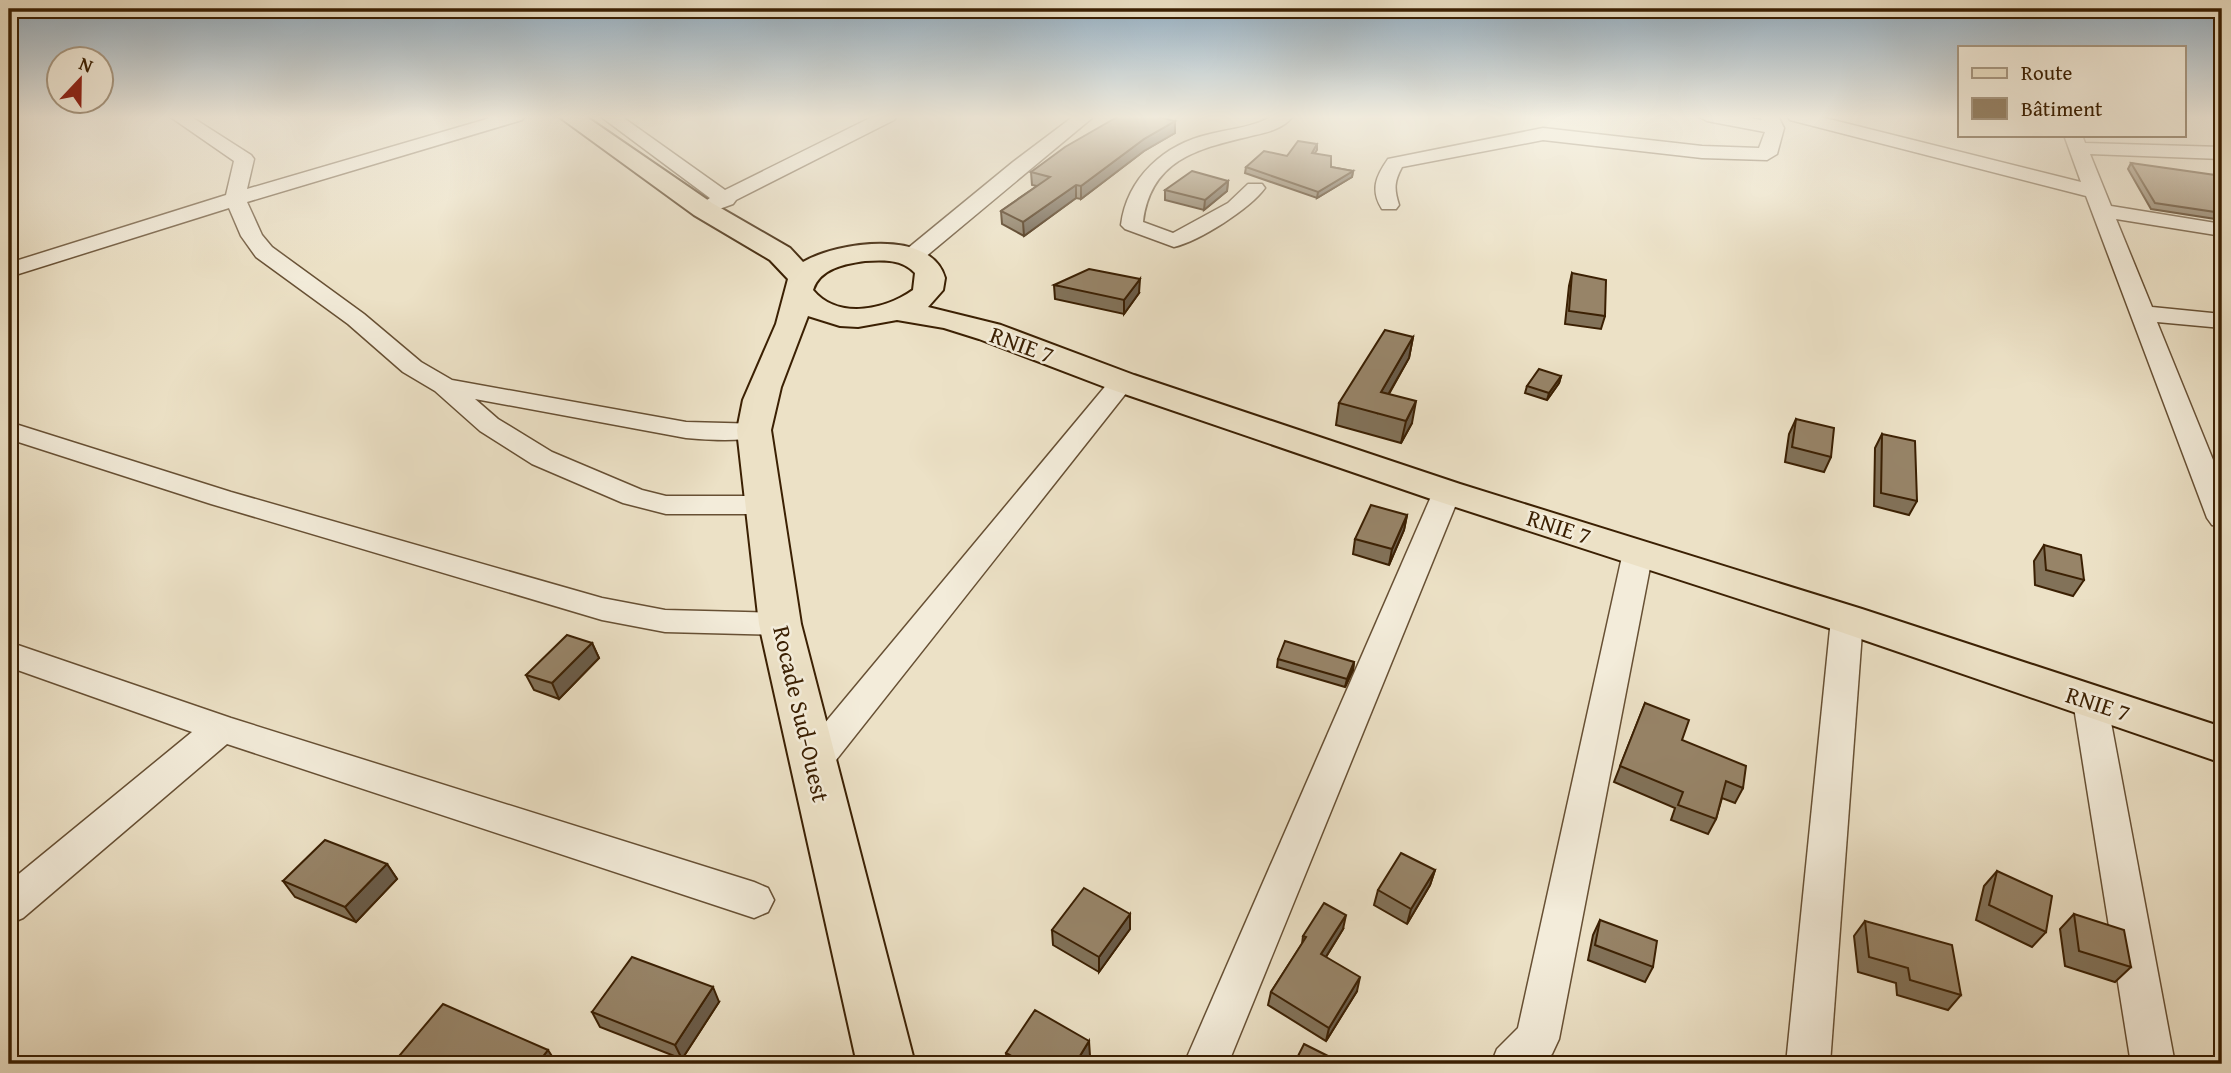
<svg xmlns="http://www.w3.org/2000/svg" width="2231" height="1073" font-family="'Gentium Book Plus',serif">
  <rect width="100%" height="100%" fill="#ece1c6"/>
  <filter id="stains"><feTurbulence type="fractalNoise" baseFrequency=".00286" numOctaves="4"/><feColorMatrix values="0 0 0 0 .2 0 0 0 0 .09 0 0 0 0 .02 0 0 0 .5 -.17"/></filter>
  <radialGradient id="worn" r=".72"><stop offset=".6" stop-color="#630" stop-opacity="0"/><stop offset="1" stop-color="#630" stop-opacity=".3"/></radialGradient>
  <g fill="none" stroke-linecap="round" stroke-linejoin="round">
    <g stroke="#675034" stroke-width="3">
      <g id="minor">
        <path d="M169 116H190L251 155 254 159 247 189 497 116H525L522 120 247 202 262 235 272 247 364 314 421 362 452 380 686 422 763 424 767 430 763 436C738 442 712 440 686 438L475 399 498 419 552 452 642 490 666 496H765L775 498 779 505 775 512 765 514H666L623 503 532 464 480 431 435 391 403 372 348 324 256 257 241 236 229 208 9 277V263L226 195 234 161Z"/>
        <polygon points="600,116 621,116 725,190 874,116 897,116 894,120 736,200 733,204 703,215 696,213 693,209 710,198"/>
        <polygon points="1074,116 1092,118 918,263 902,263 899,258 902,253 1013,162"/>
        <path d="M1273 116H1293C1284 128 1269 132 1255 135 1202 148 1151 157 1143 222L1173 233 1228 203 1248 184H1262L1265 188C1250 209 1199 241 1174 247L1125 229 1121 225C1127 177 1165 144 1210 134 1231 129 1254 127 1273 116Z"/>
        <path d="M1698 116H1737L1762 120 1760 116H1778L1784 128 1777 154 1767 160 1702 158 1543 140 1402 167C1394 182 1394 189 1399 205L1396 209H1382C1370 190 1376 176 1388 159L1543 128 1702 146 1759 148 1765 132 1707 121Z"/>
        <polygon points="1787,116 1817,116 2081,182 2064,135 2082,135 2085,143 2222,147 2222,159 2090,154 2111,206 2222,224 2222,236 2116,219 2152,307 2222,314 2222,328 2157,322 2222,482 2222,527 2212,525 2207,518 2086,196 1790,120"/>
        <polygon points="1122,374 1131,377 1135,382 1131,387 825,774 812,778 799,774 794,764 799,754 1113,377"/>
        <polygon points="9,422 231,492 602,598 665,610 780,613 791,616 796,624 791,632 780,635 665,632 602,620 211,504 9,439"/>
        <polygon points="1447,483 1457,486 1461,492 1228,1064 1184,1064 1433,492 1437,486"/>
        <polygon points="1638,542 1649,545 1653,552 1559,1039 1552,1054 1543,1064 1491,1064 1497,1049 1518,1028 1623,552 1627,545"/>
        <polygon points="1847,608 1858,611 1863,619 1830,1064 1786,1064 1831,619 1836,611"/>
        <polygon points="9,642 231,718 754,882 768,888 774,900 768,912 754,918 227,744 23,918 9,924 9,882 192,732 9,667"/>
        <polygon points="2090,688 2102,692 2107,701 2175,1064 2131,1064 2073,701 2078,692"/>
      </g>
    </g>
    <g stroke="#3b2003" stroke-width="4">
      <path id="major" d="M558 116H585L712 203 790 248 803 262C837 242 931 228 945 278L943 290 928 307 1001 325 1134 375 1460 484 1862 609 2222 727V763L1832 629 1434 500 1110 389 979 339 944 328 897 320 858 327 840 326 808 316 781 387 771 430 801 624 915 1064H857L759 624 737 430 743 400 776 324 788 279 770 260 694 215ZM865 261C884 260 902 259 915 273L913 290C885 310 838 320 813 290 820 268 845 264 865 261Z"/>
    </g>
    <use href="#minor" fill="#f3ecda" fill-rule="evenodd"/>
    <use href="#major" fill="#ece1c6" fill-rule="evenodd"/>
  </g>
  <g fill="#827259" stroke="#3b2003" stroke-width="2">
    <polygon points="1175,121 1175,133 1144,151 1081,199 1076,198 1024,236 1002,224 1001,211 1037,186 1032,185 1031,172"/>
    <polygon points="1317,144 1317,150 1315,153 1331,167 1353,171 1352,177 1317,198 1245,173 1246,167 1287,156"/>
    <polygon points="2131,163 2222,187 2222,220 2151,209 2128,169"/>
    <polygon points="1228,181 1227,191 1204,210 1165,200 1165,190"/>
    <polygon points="1572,273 1605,316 1601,329 1565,324 1569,286"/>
    <polygon points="1054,285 1139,293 1124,314 1055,299"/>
    <polygon points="1413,337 1409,358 1389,394 1412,423 1401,443 1336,425 1339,403"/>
    <polygon points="1561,376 1559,383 1547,400 1525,393 1527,386"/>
    <polygon points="1796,419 1831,457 1824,472 1785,462 1789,434"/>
    <polygon points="1882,434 1917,501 1909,515 1874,506 1875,448"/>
    <polygon points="1407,515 1404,530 1389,565 1353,554 1355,539"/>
    <polygon points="2044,545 2084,580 2073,596 2035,585 2034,561"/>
    <polygon points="592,643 599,658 559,699 534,690 526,675"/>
    <polygon points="1278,659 1354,662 1353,670 1345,687 1277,667"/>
    <polygon points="1645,703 1682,740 1743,788 1735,803 1722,798 1716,819 1708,834 1671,820 1675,808 1614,782"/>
    <polygon points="387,864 397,879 356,922 295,897 283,881"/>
    <polygon points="1435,870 1430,885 1407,924 1374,905 1378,890"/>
    <polygon points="1997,871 2046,932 2032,947 1976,920 1984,886"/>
    <polygon points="1130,914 1130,929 1099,972 1053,945 1052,930"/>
    <polygon points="2074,914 2131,967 2115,982 2065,966 2060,929"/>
    <polygon points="1600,920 1653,967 1645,982 1588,960 1593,935"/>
    <polygon points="1865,921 1961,995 1948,1010 1897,995 1896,983 1858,972 1854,936"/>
    <polygon points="1343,929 1326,957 1357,991 1326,1041 1268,1005 1271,992 1302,944 1303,936"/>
    <polygon points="719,1002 682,1059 600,1027 592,1012"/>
    <polygon points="1006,1053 1090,1056 1085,1064 1007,1064"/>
  </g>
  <g fill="#6a5c49" stroke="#3b2003" stroke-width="2">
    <polygon points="1175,121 1175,133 1144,151 1081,199 1081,186 1144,139"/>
    <polygon points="1353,171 1352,177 1317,198 1318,192"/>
    <polygon points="1228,181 1227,191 1204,210 1205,200"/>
    <polygon points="1076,185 1076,198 1024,236 1023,222"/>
    <polygon points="1140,279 1139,293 1124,314 1124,300"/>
    <polygon points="1413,337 1409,358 1377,414 1381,392"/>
    <polygon points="1561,376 1559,383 1547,400 1549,393"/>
    <polygon points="1416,401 1412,423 1401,443 1406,421"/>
    <polygon points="1407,515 1404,530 1389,565 1392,549"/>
    <polygon points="592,643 599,658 559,699 552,683"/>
    <polygon points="1354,662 1353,670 1345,687 1347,679"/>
    <polygon points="387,864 397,879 356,922 345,907"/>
    <polygon points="1435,870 1430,885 1407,924 1411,909"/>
    <polygon points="1130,914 1130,929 1099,972 1099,957"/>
    <polygon points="1346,915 1343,929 1319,968 1321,954"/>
    <polygon points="1360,977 1357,991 1326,1041 1329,1028"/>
    <polygon points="713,987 719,1002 682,1059 675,1045"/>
    <polygon points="1089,1041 1090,1056 1085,1064 1075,1064"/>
    <polygon points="548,1050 557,1064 537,1064"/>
  </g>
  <g fill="#978468" stroke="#3b2003" stroke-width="2">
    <polygon points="1119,116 1155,116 1175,121 1144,139 1081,186 1076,185 1023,222 1001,211 1050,177 1031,172 1065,147"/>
    <polygon points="1298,141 1317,144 1312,153 1331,156 1331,167 1353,171 1318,192 1246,167 1264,151 1287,156"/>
    <polygon points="2131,163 2215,175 2222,187 2222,213 2155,203"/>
    <polygon points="1192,171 1228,181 1205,200 1165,190"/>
    <polygon points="1089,269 1140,279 1124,300 1054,285"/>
    <polygon points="1572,273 1606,280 1605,316 1569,311"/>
    <polygon points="1385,330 1413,337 1381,392 1416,401 1406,421 1339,403"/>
    <polygon points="1539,369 1561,376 1549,393 1527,386"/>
    <polygon points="1796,419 1834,428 1831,457 1792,447"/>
    <polygon points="1882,434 1915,441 1917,501 1881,493"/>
    <polygon points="1371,505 1407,515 1392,549 1355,539"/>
    <polygon points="2044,545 2081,555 2084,580 2046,570"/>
    <polygon points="567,635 592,643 552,683 526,675"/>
    <polygon points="1285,641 1354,662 1347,679 1278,659"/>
    <polygon points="1645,703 1689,720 1682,740 1746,766 1743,788 1726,781 1716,819 1678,805 1683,792 1620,766"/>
    <polygon points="325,840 387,864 345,907 283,881"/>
    <polygon points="1401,853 1435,870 1411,909 1378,890"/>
    <polygon points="1997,871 2052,896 2046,932 1989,905"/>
    <polygon points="1084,888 1130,914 1099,957 1052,930"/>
    <polygon points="1324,903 1346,915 1321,954 1360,977 1329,1028 1271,992 1306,937 1303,936"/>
    <polygon points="2074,914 2124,930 2131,967 2079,951"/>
    <polygon points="1600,920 1657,941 1653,967 1595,945"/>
    <polygon points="1865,921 1952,945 1961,995 1910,980 1908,968 1869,957"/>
    <polygon points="632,957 713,987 675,1045 592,1012"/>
    <polygon points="443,1004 548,1050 537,1064 399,1064 394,1062"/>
    <polygon points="1035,1010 1089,1041 1075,1064 1026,1064 1006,1053"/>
    <polygon points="1304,1044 1344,1064 1294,1064"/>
  </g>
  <linearGradient id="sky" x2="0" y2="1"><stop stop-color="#91acc0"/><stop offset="0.44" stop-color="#f6f2e5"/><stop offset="1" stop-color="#f6f2e5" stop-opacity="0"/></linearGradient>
  <rect width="2231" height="266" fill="url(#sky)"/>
  <g text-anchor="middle" stroke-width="5" stroke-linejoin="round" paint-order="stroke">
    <g font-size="24" fill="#3b2003" stroke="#f3ecda">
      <text transform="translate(1022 345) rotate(20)" y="8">RNIE 7</text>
      <text transform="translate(1559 527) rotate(18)" y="8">RNIE 7</text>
      <text transform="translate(2098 704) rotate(18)" y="8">RNIE 7</text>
      <text transform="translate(801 714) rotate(77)" y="8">Rocade Sud-Ouest</text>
    </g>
  </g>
  <rect width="2231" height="1073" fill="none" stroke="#ece1c6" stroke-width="35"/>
  <rect x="10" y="10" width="2210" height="1052" fill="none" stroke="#3b2003" stroke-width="3.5"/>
  <rect x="18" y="18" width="2196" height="1038" fill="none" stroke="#3b2003" stroke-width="2"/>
  <rect x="1958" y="46" width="228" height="91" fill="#f3ecda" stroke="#a99a84" stroke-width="2"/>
  <rect x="1972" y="68" width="35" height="10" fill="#ece1c6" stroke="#a99a84" stroke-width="2"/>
  <text x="2021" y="80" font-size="21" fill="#3b2003">Route</text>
  <rect x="1972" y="98" width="35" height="21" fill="#978468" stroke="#a99a84" stroke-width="2"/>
  <text x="2021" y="116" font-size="21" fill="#3b2003">Bâtiment</text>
  <g transform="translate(80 80) rotate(22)"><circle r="33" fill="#f3ecda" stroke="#a99a84" stroke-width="2"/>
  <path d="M0-5L12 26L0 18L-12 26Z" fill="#8f2418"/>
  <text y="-10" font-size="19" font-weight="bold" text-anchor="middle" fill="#3b2003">N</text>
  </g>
  <rect width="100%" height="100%" filter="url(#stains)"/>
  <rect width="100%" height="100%" fill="url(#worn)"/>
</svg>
